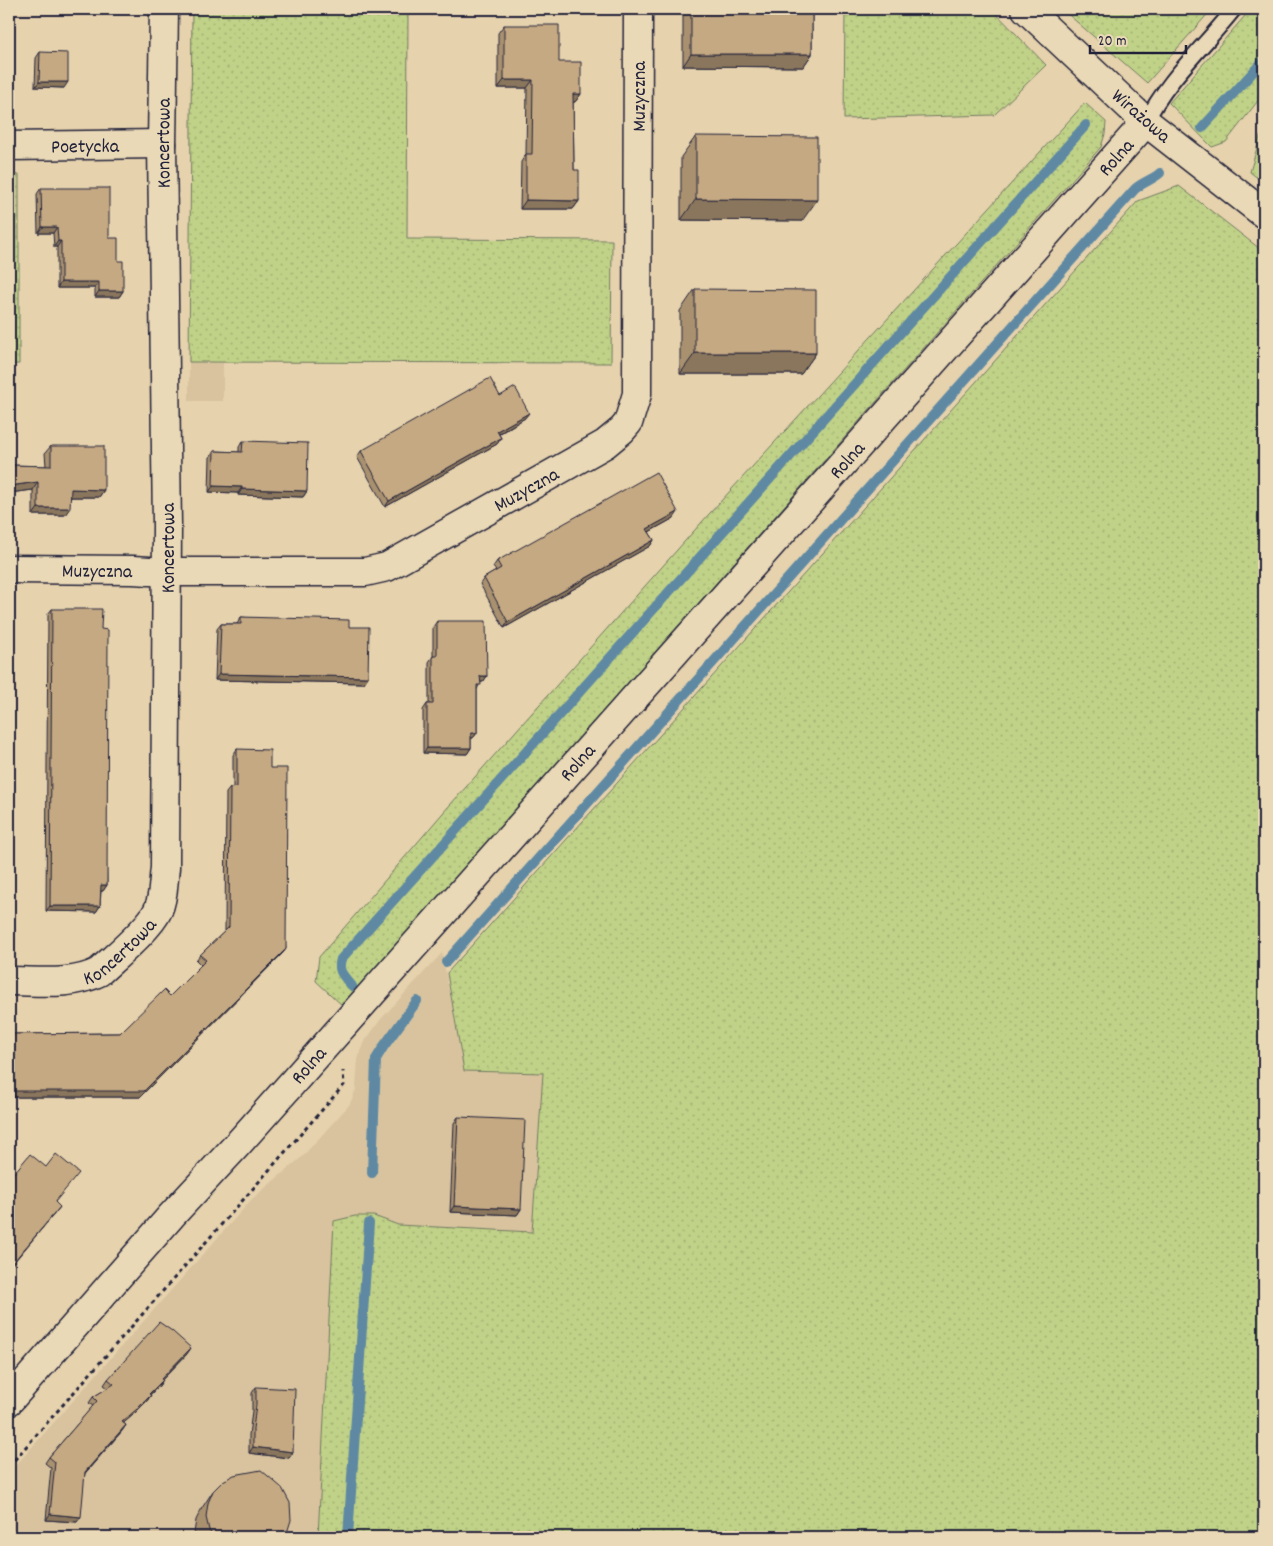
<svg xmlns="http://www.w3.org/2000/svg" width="1273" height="1546" font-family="Dekko,sans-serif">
  <defs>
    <pattern id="grass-dots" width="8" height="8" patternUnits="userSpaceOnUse" patternTransform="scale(1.25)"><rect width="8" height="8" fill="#c0d287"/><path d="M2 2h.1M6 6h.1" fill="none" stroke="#a5b475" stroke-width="1.8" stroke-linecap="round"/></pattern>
  </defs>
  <rect width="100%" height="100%" fill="#e6d2ad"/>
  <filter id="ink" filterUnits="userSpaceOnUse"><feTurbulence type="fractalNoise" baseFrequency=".02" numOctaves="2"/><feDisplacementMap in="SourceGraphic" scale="10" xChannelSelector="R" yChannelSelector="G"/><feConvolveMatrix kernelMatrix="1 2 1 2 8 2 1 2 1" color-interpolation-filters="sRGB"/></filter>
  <g filter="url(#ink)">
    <g fill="#d8c39e">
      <polygon points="189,362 223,363 223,401 189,401"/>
      <polygon points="442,953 464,1070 543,1072 532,1233 398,1225 374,1216 335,1221 318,1537 9,1537 9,1473 252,1199 302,1157 350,1104 356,1089 358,1057 363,1044 381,1019"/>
    </g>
    <g fill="url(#grass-dots)" stroke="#717a61">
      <polygon points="192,9 408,9 407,239 612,240 611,363 189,362"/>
      <polygon points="845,9 992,9 1046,65 994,115 844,119"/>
      <polygon points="1062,9 1212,9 1147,83"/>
      <polygon points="1251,9 1264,9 1264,93 1226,142 1212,147 1169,103"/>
      <polygon points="1085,103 1106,122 1105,134 1101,147 343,1006 316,981 319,957 442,814 710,513"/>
      <polygon points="1264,131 1264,183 1250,172 1260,137"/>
      <polygon points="9,174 19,175 19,364 9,364"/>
      <polygon points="1179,186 1264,252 1264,1537 318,1537 334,1221 355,1216 374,1216 398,1225 532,1232 543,1073 464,1071 447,973 1138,201"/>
    </g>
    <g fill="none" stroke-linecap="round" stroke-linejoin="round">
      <g stroke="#5f89a3" stroke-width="10">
        <polyline points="1202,128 1264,60"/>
        <path d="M446 962 1135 189C1143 182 1152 180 1160 173"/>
        <path d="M352 986C344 976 337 972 341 959L1086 125"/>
        <polyline points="372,1173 376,1059 384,1046 417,1001"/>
        <polyline points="348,1537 369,1223"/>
      </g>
      <g stroke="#22223b" stroke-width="18">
        <path id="service" d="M1146 122C1167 79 1205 46 1234 9"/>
      </g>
      <g stroke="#22223b" stroke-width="31">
        <g id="minor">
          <polyline points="1146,122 1264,214"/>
          <path id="s1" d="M9 146 162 144"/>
          <path id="s2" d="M9 569 133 570 167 572H365L387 567 605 444 622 430 628 423 637 394 638 9"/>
          <path id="s3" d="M9 981C38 981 72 986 99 972 115 957 150 928 158 910 164 897 163 882 165 868L167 526 162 144 164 9"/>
        </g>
      </g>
      <g stroke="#22223b" stroke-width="31">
        <g id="tertiary">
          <path id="s4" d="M9 1401 172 1215 237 1145C538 803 844 464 1146 122L1026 9"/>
        </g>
      </g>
      <polyline stroke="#22223b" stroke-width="3" stroke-dasharray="4 4" stroke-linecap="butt" points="9,1466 344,1085 343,1071"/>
      <use href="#service" stroke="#ead9b6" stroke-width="14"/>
      <use href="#minor" stroke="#ead9b6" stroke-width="28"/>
      <use href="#tertiary" stroke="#ead9b6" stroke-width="28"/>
    </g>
    <g fill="#a99170" stroke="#22223b">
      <polygon points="683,9 812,9 812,54 803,67 683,66"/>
      <polygon points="504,25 559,62 581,94 575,102 573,102 574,170 579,201 573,209 520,209 521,162 526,154 527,88 498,88 498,33"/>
      <polygon points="40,52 64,88 35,87 36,58"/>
      <polygon points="696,136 802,221 681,220 681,157"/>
      <polygon points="41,188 109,238 118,261 123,291 119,297 95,297 95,288 57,288 57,247 54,247 53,233 38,233 37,194"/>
      <polygon points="695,289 816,353 801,374 680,374 680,311"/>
      <polygon points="500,396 525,418 499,434 501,438 497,444 385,507 357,457 361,451"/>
      <polygon points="243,441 307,491 303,497 238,495 238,493 209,492 210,457 214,451 239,452 239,447"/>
      <polygon points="51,446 104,490 99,497 71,497 65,515 33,515 33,490 9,493 9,465 46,466 45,453"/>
      <polygon points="674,518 649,532 654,540 650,546 504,628 480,584 484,578 496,571 493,567 497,561"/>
      <polygon points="52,609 101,629 107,885 103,891 101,891 100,906 96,912 46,911 48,614"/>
      <polygon points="241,617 349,627 364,683 215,680 217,629 221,624 237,624"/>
      <polygon points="437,621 487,676 483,682 480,682 477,690 477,733 473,738 471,738 471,748 467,754 423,753 423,710 427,704 429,704 429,662 433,656 433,627"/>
      <polygon points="237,749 270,768 286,949 282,954 140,1097 9,1097 9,1034 120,1033 170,996 201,965 196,960 200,955 225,931 226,793 230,788 233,787 233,755"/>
      <polygon points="458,1117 521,1209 517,1215 450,1212 454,1123"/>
      <polygon points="187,1354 162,1380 159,1386 150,1395 151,1395 147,1401 133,1415 123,1423 126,1425 122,1431 85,1473 77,1522 46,1520 51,1468 45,1463 49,1457 93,1406 89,1403 93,1397 108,1388 104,1385 108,1379"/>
      <polygon points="256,1387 293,1452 289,1458 249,1453 249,1435 252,1411 252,1393"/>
      <polygon points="213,1491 285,1537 195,1537 194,1533 196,1520 202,1508"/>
    </g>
    <g fill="#8a765b" stroke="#22223b">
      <polygon points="691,54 812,54 803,67 683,66"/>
      <polygon points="504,80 533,80 527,88 498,88"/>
      <polygon points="39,82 68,82 64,88 35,87"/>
      <polygon points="573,94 581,94 575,102 567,102"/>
      <polygon points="696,199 817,200 802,221 681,220"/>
      <polygon points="526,200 579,201 573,209 520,209"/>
      <polygon points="42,227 57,227 53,233 38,233"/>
      <polygon points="58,241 61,241 57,247 54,247"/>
      <polygon points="61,282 99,282 95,288 57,288"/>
      <polygon points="99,291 123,291 119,297 95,297"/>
      <polygon points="695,353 816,353 801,374 680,374"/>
      <polygon points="529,413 525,418 493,437 497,431"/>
      <polygon points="501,438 497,444 385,507 389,501"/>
      <polygon points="38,482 33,490 9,493 9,486"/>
      <polygon points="213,486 242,487 238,493 209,492"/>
      <polygon points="71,489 104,490 99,497 66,497"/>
      <polygon points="242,489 307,491 303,497 238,495"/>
      <polygon points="38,508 70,508 65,515 33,515"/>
      <polygon points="678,512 674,518 643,535 647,529"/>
      <polygon points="654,540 650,546 504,628 508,622"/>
      <polygon points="219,674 368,677 364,683 215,680"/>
      <polygon points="480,676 487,676 483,682 476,682"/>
      <polygon points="471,733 477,733 473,738 467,738"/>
      <polygon points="427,748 471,748 467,754 423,753"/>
      <polygon points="101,885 107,885 103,891 97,891"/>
      <polygon points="50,906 100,906 96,912 46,911"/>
      <polygon points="286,949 282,954 140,1097 9,1097 9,1091"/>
      <polygon points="454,1206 521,1209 517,1215 450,1212"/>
      <polygon points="60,1207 56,1212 9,1268 9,1267"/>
      <polygon points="191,1348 187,1354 157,1385 161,1379"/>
      <polygon points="163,1380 159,1386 145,1399 149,1394"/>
      <polygon points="151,1395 147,1401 133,1415 118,1428 122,1422"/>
      <polygon points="126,1425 122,1431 81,1478 85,1472"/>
      <polygon points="253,1447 293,1452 289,1458 249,1453"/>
      <polygon points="50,1514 81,1517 77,1522 46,1520"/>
    </g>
    <g fill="#c5a982" stroke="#22223b">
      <rect x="691" y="9" width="121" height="45"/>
      <polygon points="504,25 559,25 559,62 581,62 581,94 573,94 574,170 579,170 579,201 526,200 526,154 532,154 533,80 504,80"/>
      <polygon points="40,52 68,53 68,82 39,82"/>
      <polygon points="696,136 817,137 817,200 696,199"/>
      <polygon points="41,188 109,188 109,238 118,238 118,261 123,261 123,291 99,291 99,282 61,282 61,241 58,241 57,227 42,227"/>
      <polygon points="695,289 816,290 816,353 695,353"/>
      <polygon points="490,378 500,396 515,387 529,413 497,431 501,438 389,501 361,451"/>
      <polygon points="243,441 308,443 307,491 242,489 242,487 213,486 214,451 242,452"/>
      <polygon points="51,446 104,446 104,490 71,489 70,508 38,508 38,482 9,486 9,465 51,466"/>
      <polygon points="656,472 678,512 647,529 654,540 508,622 484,578 501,568 497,561"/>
      <polygon points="52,609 102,609 101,629 108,630 107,885 101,885 100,906 50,906"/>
      <polygon points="241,617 349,620 349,627 369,627 368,677 219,674 221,624 241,624"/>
      <polygon points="437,621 486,621 487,676 480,676 481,685 477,685 477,733 471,733 471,748 427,748 427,704 433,704 433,656 437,656"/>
      <polygon points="237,749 270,750 270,768 287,768 286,949 144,1091 9,1091 9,1034 120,1033 164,990 170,996 206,960 200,955 229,927 230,788 237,787"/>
      <polygon points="458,1117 525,1120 521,1209 454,1206"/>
      <polygon points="30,1154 46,1167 56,1154 79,1173 55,1202 60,1207 9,1267 9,1179"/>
      <polygon points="159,1322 172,1331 191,1348 161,1379 163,1380 149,1394 151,1395 137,1409 122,1422 126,1425 85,1472 81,1517 50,1514 55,1462 49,1457 97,1401 93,1397 114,1384 108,1379"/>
      <polygon points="256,1387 295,1389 293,1452 253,1447 253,1429 256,1405"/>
      <polygon points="261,1470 282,1488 290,1503 291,1520 286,1536 285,1537 213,1537 209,1530 206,1517 208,1503 213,1491 223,1481 234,1475"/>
    </g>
  </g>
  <g text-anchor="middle" stroke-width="4" stroke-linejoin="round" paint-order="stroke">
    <g font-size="20" fill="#22223b" stroke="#ead9b6">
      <text dy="7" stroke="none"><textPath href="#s2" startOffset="988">Muzyczna</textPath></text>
      <text transform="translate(1142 115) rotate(41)" y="7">Wirażowa</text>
      <text dy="7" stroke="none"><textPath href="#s3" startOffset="945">Koncertowa</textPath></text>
      <text dy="7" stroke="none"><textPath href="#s1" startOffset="76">Poetycka</textPath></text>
      <text dy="7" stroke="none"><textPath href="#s4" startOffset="1665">Rolna</textPath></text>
      <text dy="7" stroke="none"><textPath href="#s4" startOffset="1260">Rolna</textPath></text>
      <text dy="7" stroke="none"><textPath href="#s2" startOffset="538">Muzyczna</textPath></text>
      <text dy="7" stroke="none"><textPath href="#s3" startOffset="540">Koncertowa</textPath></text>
      <text dy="7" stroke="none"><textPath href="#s2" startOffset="88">Muzyczna</textPath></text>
      <text dy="7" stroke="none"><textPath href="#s4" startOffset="855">Rolna</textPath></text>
      <text dy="7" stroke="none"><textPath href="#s3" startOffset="120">Koncertowa</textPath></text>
      <text dy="7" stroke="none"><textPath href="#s4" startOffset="450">Rolna</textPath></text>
    </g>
  </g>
  <rect width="1273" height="1546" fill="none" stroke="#ead9b6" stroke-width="30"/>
  <rect x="15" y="15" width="1243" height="1516" fill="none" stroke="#22223b" stroke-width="2" filter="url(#ink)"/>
  <path d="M1090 45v8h96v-8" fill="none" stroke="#22223b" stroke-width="2.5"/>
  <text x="1098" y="45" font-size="15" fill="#22223b" stroke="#ead9b6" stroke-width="4" paint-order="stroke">20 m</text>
</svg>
